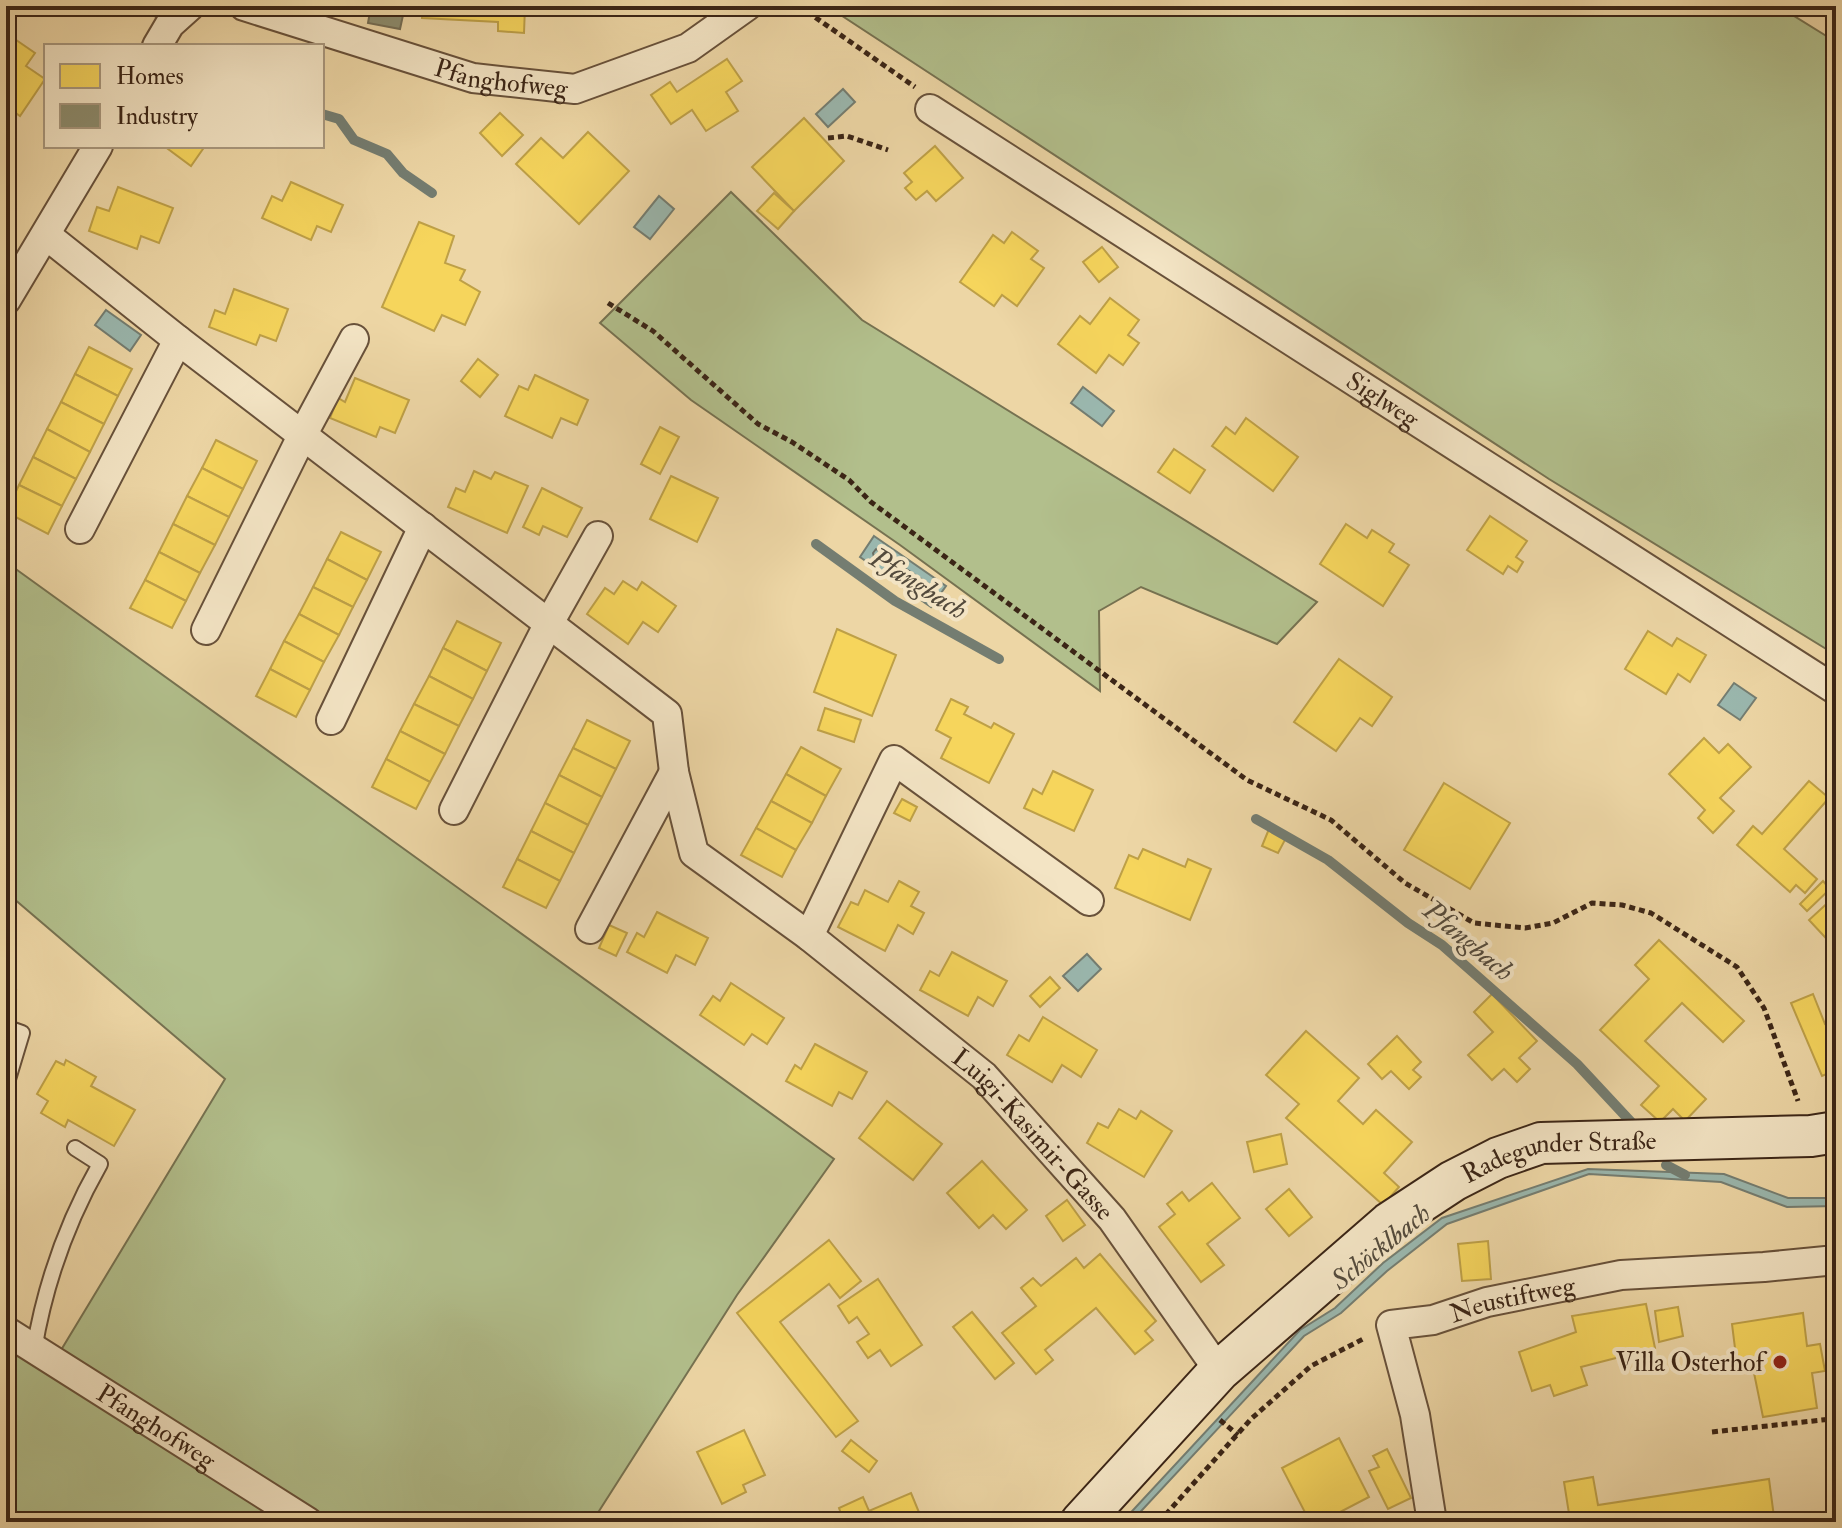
<svg xmlns="http://www.w3.org/2000/svg" width="1842" height="1528" font-family="'IM FELL Double Pica',serif">
  <rect width="100%" height="100%" fill="#edd6a5"/>
  <filter id="stains"><feTurbulence type="fractalNoise" baseFrequency=".0025" numOctaves="4"/><feColorMatrix values="0 0 0 0 .2 0 0 0 0 .09 0 0 0 0 .02 0 0 0 .5 -.17"/></filter>
  <radialGradient id="worn" r=".72"><stop offset=".6" stop-color="#630" stop-opacity="0"/><stop offset="1" stop-color="#630" stop-opacity=".3"/></radialGradient>
  <g fill="#b2bf8c" stroke="#767251" stroke-width="2">
    <polygon points="827,6 1778,6 1836,42 1836,655 1549,479"/>
    <polygon points="731,192 862,320 1317,602 1277,644 1141,587 1099,611 1100,691 900,545 691,400 600,323"/>
    <polygon points="6,562 834,1159 737,1295 592,1522 6,1522 6,1325 55,1360 225,1079 6,892"/>
  </g>
  <g fill="#9ab7ae" stroke="#747d71" stroke-width="2">
    <polygon points="843,89 855,102 828,127 816,114"/>
    <polygon points="659,196 674,209 650,239 634,227"/>
    <polygon points="106,310 141,335 130,351 95,325"/>
    <polygon points="1083,387 1114,411 1102,426 1071,403"/>
    <polygon points="874,536 946,586 931,607 860,557"/>
    <polygon points="1734,683 1756,698 1740,720 1718,705"/>
    <polygon points="1087,954 1101,969 1078,991 1063,976"/>
    <polygon points="1588,1169 1724,1174 1788,1198 1836,1198 1836,1206 1787,1207 1721,1182 1589,1174 1447,1224 1387,1271 1341,1313 1304,1336 1131,1522 1122,1522 1300,1330 1335,1308 1383,1263 1442,1218"/>
  </g>
  <g fill="#f6d55c" stroke="#bea047" stroke-width="2">
    <polygon points="422,6 525,6 524,33 498,31 498,22 422,18"/>
    <polygon points="6,33 35,53 26,66 45,79 20,116 6,106"/>
    <polygon points="727,59 742,81 726,92 738,111 706,131 692,110 671,124 651,95 670,82 677,92"/>
    <polygon points="500,113 523,135 502,156 480,133"/>
    <polygon points="804,118 844,161 794,211 752,167"/>
    <polygon points="588,132 629,171 579,224 516,164 541,138 563,158"/>
    <polygon points="164,146 205,146 191,166"/>
    <polygon points="935,146 963,178 936,201 927,191 916,200 905,188 912,182 904,173"/>
    <polygon points="291,182 343,205 331,232 317,226 311,240 262,218 272,196 282,201"/>
    <polygon points="118,187 173,208 159,243 141,236 137,249 89,231 97,207 109,211"/>
    <polygon points="774,193 794,211 778,229 757,211"/>
    <polygon points="419,222 454,236 445,263 465,270 460,280 480,292 465,325 442,315 434,331 382,307"/>
    <polygon points="1012,232 1038,251 1031,259 1044,268 1017,306 1002,295 994,306 960,282 993,235 1004,243"/>
    <polygon points="1102,247 1118,267 1099,282 1083,262"/>
    <polygon points="234,289 288,309 276,341 260,335 256,345 209,327 215,310 225,314"/>
    <polygon points="1110,298 1139,320 1128,335 1139,343 1123,365 1109,355 1096,373 1058,344 1080,316 1090,324"/>
    <polygon points="89,347 132,369 118,396 75,374"/>
    <polygon points="478,359 498,375 480,397 461,381"/>
    <polygon points="75,374 118,396 104,424 61,402"/>
    <polygon points="535,375 588,400 577,425 561,418 552,438 505,416 519,386 528,390"/>
    <polygon points="355,378 409,400 395,433 380,427 376,437 330,418 338,398 345,402"/>
    <polygon points="61,402 104,424 90,452 47,429"/>
    <polygon points="1246,418 1298,457 1273,491 1212,446 1226,427 1235,434"/>
    <polygon points="660,427 679,437 660,474 641,464"/>
    <polygon points="47,429 90,452 76,479 33,457"/>
    <polygon points="216,440 257,461 243,489 202,468"/>
    <polygon points="1174,449 1205,470 1190,493 1158,472"/>
    <polygon points="33,457 76,479 62,506 19,485"/>
    <polygon points="202,468 243,489 229,517 187,496"/>
    <polygon points="474,471 491,479 495,472 528,486 507,533 448,507 456,488 465,492"/>
    <polygon points="671,476 718,498 697,542 650,519"/>
    <polygon points="19,485 62,506 48,534 6,512"/>
    <polygon points="542,488 582,508 567,537 543,526 539,535 523,527"/>
    <polygon points="187,496 229,517 215,545 173,524"/>
    <polygon points="1490,516 1527,541 1516,557 1523,562 1517,572 1508,566 1503,574 1467,550"/>
    <polygon points="173,524 215,545 200,573 159,552"/>
    <polygon points="1346,524 1367,538 1372,530 1394,544 1389,552 1409,565 1383,606 1320,564"/>
    <polygon points="341,532 381,552 367,580 327,559"/>
    <polygon points="159,552 200,573 186,601 145,580"/>
    <polygon points="327,559 367,580 353,607 313,587"/>
    <polygon points="145,580 186,601 172,628 130,608"/>
    <polygon points="623,581 637,590 642,582 676,606 658,632 643,622 628,644 587,614 605,588 614,594"/>
    <polygon points="313,587 353,607 339,635 299,614"/>
    <polygon points="299,614 339,635 324,662 284,641"/>
    <polygon points="457,621 501,643 487,671 443,648"/>
    <polygon points="837,629 896,655 872,716 814,692"/>
    <polygon points="1648,631 1672,646 1677,638 1706,655 1690,682 1678,674 1666,694 1625,669"/>
    <polygon points="284,641 324,662 310,690 270,669"/>
    <polygon points="443,648 487,671 473,699 429,676"/>
    <polygon points="1339,659 1392,697 1372,726 1360,718 1336,751 1294,722"/>
    <polygon points="270,669 310,690 296,717 256,696"/>
    <polygon points="429,676 473,699 459,726 414,704"/>
    <polygon points="951,699 968,707 964,714 991,728 994,723 1014,734 989,783 941,758 951,738 936,730"/>
    <polygon points="414,704 459,726 445,754 400,731"/>
    <polygon points="825,708 861,720 854,742 818,730"/>
    <polygon points="587,720 630,741 616,769 573,748"/>
    <polygon points="400,731 445,754 430,782 386,759"/>
    <polygon points="1704,738 1719,753 1728,744 1751,767 1720,798 1734,811 1713,833 1698,818 1705,810 1669,774"/>
    <polygon points="801,747 841,769 826,796 786,774"/>
    <polygon points="573,748 616,769 602,797 559,775"/>
    <polygon points="386,759 430,782 416,809 372,787"/>
    <polygon points="1053,771 1093,790 1074,831 1024,808 1033,789 1042,794"/>
    <polygon points="786,774 826,796 812,823 771,801"/>
    <polygon points="559,775 602,797 588,825 545,803"/>
    <polygon points="1809,781 1829,798 1784,849 1817,879 1805,893 1796,885 1790,892 1737,845 1753,826 1762,834"/>
    <polygon points="1444,783 1510,823 1470,889 1404,850"/>
    <polygon points="902,799 917,807 910,821 894,813"/>
    <polygon points="771,801 812,823 796,850 756,828"/>
    <polygon points="545,803 588,825 574,853 531,831"/>
    <polygon points="756,828 796,850 782,877 741,855"/>
    <polygon points="1269,829 1286,838 1278,853 1262,846"/>
    <polygon points="531,831 574,853 560,881 517,859"/>
    <polygon points="1143,849 1185,867 1188,859 1211,869 1190,920 1115,888 1129,855 1138,859"/>
    <polygon points="517,859 560,881 546,908 503,887"/>
    <polygon points="899,881 919,892 911,906 924,913 913,934 898,925 885,951 838,927 851,902 858,905 865,890 888,902"/>
    <polygon points="1823,881 1830,889 1807,911 1800,904"/>
    <polygon points="1834,897 1836,900 1836,949 1809,920"/>
    <polygon points="657,912 708,938 695,965 676,955 667,973 627,952 637,933 644,937"/>
    <polygon points="609,925 627,933 616,956 599,948"/>
    <polygon points="1659,940 1744,1021 1723,1042 1682,1003 1645,1041 1706,1099 1685,1121 1673,1109 1660,1122 1641,1105 1659,1086 1600,1030 1649,979 1635,965"/>
    <polygon points="952,952 1007,981 993,1006 978,997 968,1016 920,990 930,971 939,976"/>
    <polygon points="1050,977 1060,988 1040,1007 1030,996"/>
    <polygon points="731,983 784,1018 767,1044 752,1034 744,1045 700,1015 713,996 720,1001"/>
    <polygon points="6,984 16,990 6,1006"/>
    <polygon points="1492,994 1537,1041 1519,1058 1530,1069 1517,1082 1504,1069 1492,1080 1468,1055 1493,1032 1474,1012"/>
    <polygon points="1813,994 1825,1024 1836,1020 1836,1070 1822,1076 1791,1003"/>
    <polygon points="1043,1017 1097,1050 1081,1077 1062,1065 1052,1082 1007,1055 1019,1035 1029,1041"/>
    <polygon points="1306,1031 1359,1078 1338,1101 1363,1124 1376,1110 1412,1142 1384,1173 1399,1187 1383,1205 1286,1118 1299,1104 1266,1075"/>
    <polygon points="1397,1036 1421,1062 1413,1070 1421,1077 1409,1089 1391,1071 1382,1079 1368,1064"/>
    <polygon points="815,1044 867,1072 852,1099 839,1092 832,1106 786,1081 795,1065 801,1069"/>
    <polygon points="66,1060 96,1077 91,1086 135,1110 114,1146 68,1120 65,1127 41,1113 48,1101 37,1094 56,1061 64,1065"/>
    <polygon points="887,1101 942,1144 913,1180 859,1138"/>
    <polygon points="1119,1109 1136,1119 1141,1111 1172,1131 1144,1177 1087,1143 1098,1123 1108,1128"/>
    <polygon points="1281,1134 1287,1164 1254,1172 1247,1142"/>
    <polygon points="982,1161 1027,1210 1006,1229 993,1215 979,1228 947,1193"/>
    <polygon points="1212,1183 1240,1218 1207,1244 1224,1265 1201,1282 1159,1227 1175,1214 1167,1204 1182,1192 1189,1201"/>
    <polygon points="1289,1189 1312,1217 1289,1236 1266,1209"/>
    <polygon points="1067,1200 1085,1225 1063,1241 1046,1216"/>
    <polygon points="829,1240 861,1281 840,1298 829,1284 780,1322 858,1421 836,1437 737,1313"/>
    <polygon points="1488,1241 1491,1279 1462,1281 1458,1244"/>
    <polygon points="1100,1254 1156,1321 1145,1331 1153,1340 1135,1354 1096,1308 1045,1350 1053,1360 1036,1374 1002,1333 1036,1306 1021,1288 1033,1278 1041,1286 1076,1258 1084,1268"/>
    <polygon points="878,1279 922,1345 891,1366 880,1350 868,1358 857,1342 869,1334 857,1317 849,1323 838,1306"/>
    <polygon points="1646,1304 1655,1348 1581,1367 1587,1385 1554,1396 1550,1385 1532,1391 1519,1352 1576,1332 1572,1316"/>
    <polygon points="1678,1307 1683,1336 1659,1342 1655,1311"/>
    <polygon points="972,1312 1014,1363 995,1379 953,1327"/>
    <polygon points="1803,1313 1807,1346 1820,1344 1825,1371 1812,1373 1817,1408 1763,1417 1753,1368 1738,1372 1732,1324"/>
    <polygon points="744,1430 765,1475 743,1485 746,1492 722,1504 697,1452"/>
    <polygon points="1339,1438 1369,1497 1321,1522 1310,1522 1282,1468"/>
    <polygon points="851,1440 877,1461 869,1472 842,1451"/>
    <polygon points="1387,1449 1411,1498 1388,1509 1369,1471 1379,1467 1373,1456"/>
    <polygon points="1593,1477 1598,1505 1769,1479 1774,1517 1742,1522 1557,1522 1570,1520 1564,1482"/>
    <polygon points="911,1493 923,1522 844,1522 839,1508 863,1497 869,1511"/>
  </g>
  <polygon fill="#8c8c6e" stroke="#746d54" stroke-width="2" points="371,6 405,6 400,29 368,23"/>
  <g fill="none" stroke-linecap="round" stroke-linejoin="round">
    <polygon stroke="#6a6e62" stroke-width="2" points="876,549 932,586 931,593 926,594 874,557 873,553"/>
    <g stroke="#747d71" stroke-width="10">
      <polyline points="149,6 157,13"/>
      <polyline points="322,114 339,119 354,140 387,154 403,173 432,193"/>
      <polyline points="816,544 895,601 999,659"/>
      <polyline points="1256,819 1328,860 1408,923 1442,945 1577,1064 1631,1122"/>
      <polyline points="1666,1165 1685,1175"/>
    </g>
    <g stroke="#68513a" stroke-width="18">
      <g id="service">
        <polyline points="6,1086 22,1033 8,1028"/>
        <path d="M34 1350C45 1284 67 1222 100 1164L75 1148"/>
      </g>
    </g>
    <g stroke="#68513a" stroke-width="32">
      <g id="minor">
        <path id="s1" d="M244 6 473 78 575 89 688 48 747 6"/>
        <polyline points="157,46 170,24 190,6"/>
        <path id="s2" d="M930 109 1836 690"/>
        <path id="s3" d="M46 235 178 340 667 714 674 772 694 853 809 936 984 1076 1112 1219 1219 1371"/>
        <polyline points="6,300 98,146"/>
        <polyline points="80,529 178,340"/>
        <polyline points="206,630 303,434 354,339"/>
        <polyline points="331,720 423,527"/>
        <polyline points="454,810 548,625 598,536"/>
        <polyline points="590,929 674,772"/>
        <polyline points="809,936 894,760 1089,901"/>
        <path id="s4" d="M6 1331 308 1522"/>
        <path id="s5" d="M1432 1522 1415 1415 1391 1325 1433 1320 1487 1302 1621 1275 1764 1267 1836 1260"/>
      </g>
    </g>
    <g stroke="#3b2516" stroke-width="44">
      <g id="secondary">
        <path id="s6" d="M1081 1522 1219 1371 1389 1223 1453 1181 1498 1158 1541 1143 1811 1136 1836 1132"/>
      </g>
    </g>
    <g stroke="#3b2516" stroke-width="5" stroke-dasharray="6 4" stroke-linecap="butt">
      <polyline points="799,6 915,87"/>
      <polyline points="828,138 847,136 888,150"/>
      <polyline points="608,303 653,331 758,424 792,442 849,480 871,502 1247,780 1331,820 1405,883 1474,923 1525,928 1553,923 1592,903 1622,905 1651,913 1737,967 1764,1008 1798,1101"/>
      <polyline points="1220,1420 1238,1435"/>
      <polyline points="1712,1432 1831,1419 1836,1447"/>
      <polyline points="1159,1522 1251,1419 1311,1366 1365,1338"/>
    </g>
    <use href="#service" stroke="#f3e4c4" stroke-width="14"/>
    <use href="#minor" stroke="#f3e4c4" stroke-width="28"/>
    <use href="#secondary" stroke="#f3e4c4" stroke-width="40"/>
  </g>
  <circle fill="#8f2418" stroke="#f3e4c4" stroke-width="3" cx="1780" cy="1362" r="8"/>
  <g text-anchor="middle" stroke-width="8" stroke-linejoin="round" paint-order="stroke">
    <g font-size="26" fill="#3b2516" stroke="#f3e4c4">
      <text dy="9" stroke="none"><textPath href="#s1" startOffset="268">Pfanghofweg</textPath></text>
      <text dy="9" stroke="none"><textPath href="#s2" startOffset="538">Siglweg</textPath></text>
      <text dy="9" stroke="none"><textPath href="#s3" startOffset="1368">Luigi-Kasimir-Gasse</textPath></text>
      <text dy="9" stroke="none"><textPath href="#s6" startOffset="618">Radegunder Straße</textPath></text>
      <text dy="9" stroke="none"><textPath href="#s5" startOffset="326">Neustiftweg</textPath></text>
      <text dy="9" stroke="none"><textPath href="#s4" startOffset="178">Pfanghofweg</textPath></text>
    </g>
    <g font-size="26" fill="#3b2516" stroke="#f3e4c4" text-anchor="end">
      <text x="1764" y="1371">Villa Osterhof</text>
    </g>
    <g font-size="28" font-style="italic" fill="#534a3c" stroke="#f3e4c4">
      <text transform="translate(919 583) rotate(32)" y="10">Pfangbach</text>
      <text transform="translate(1469 940) rotate(40)" y="10">Pfangbach</text>
      <text transform="translate(1380 1246) rotate(-39)" y="10">Schöcklbach</text>
    </g>
  </g>
  <rect width="1842" height="1528" fill="none" stroke="#edd6a5" stroke-width="32"/>
  <rect x="8" y="8" width="1826" height="1512" fill="none" stroke="#3b2516" stroke-width="4"/>
  <rect x="16" y="16" width="1810" height="1496" fill="none" stroke="#3b2516" stroke-width="2"/>
  <rect x="44" y="44" width="280" height="104" fill="#f3e4c4" stroke="#a9987e" stroke-width="2"/>
  <rect x="60" y="64" width="40" height="24" fill="#f6d55c" stroke="#a9987e" stroke-width="2"/>
  <text x="116" y="84" font-size="24" fill="#3b2516">Homes</text>
  <rect x="60" y="104" width="40" height="24" fill="#8c8c6e" stroke="#a9987e" stroke-width="2"/>
  <text x="116" y="124" font-size="24" fill="#3b2516">Industry</text>
  <rect width="100%" height="100%" filter="url(#stains)"/>
  <rect width="100%" height="100%" fill="url(#worn)"/>
</svg>
